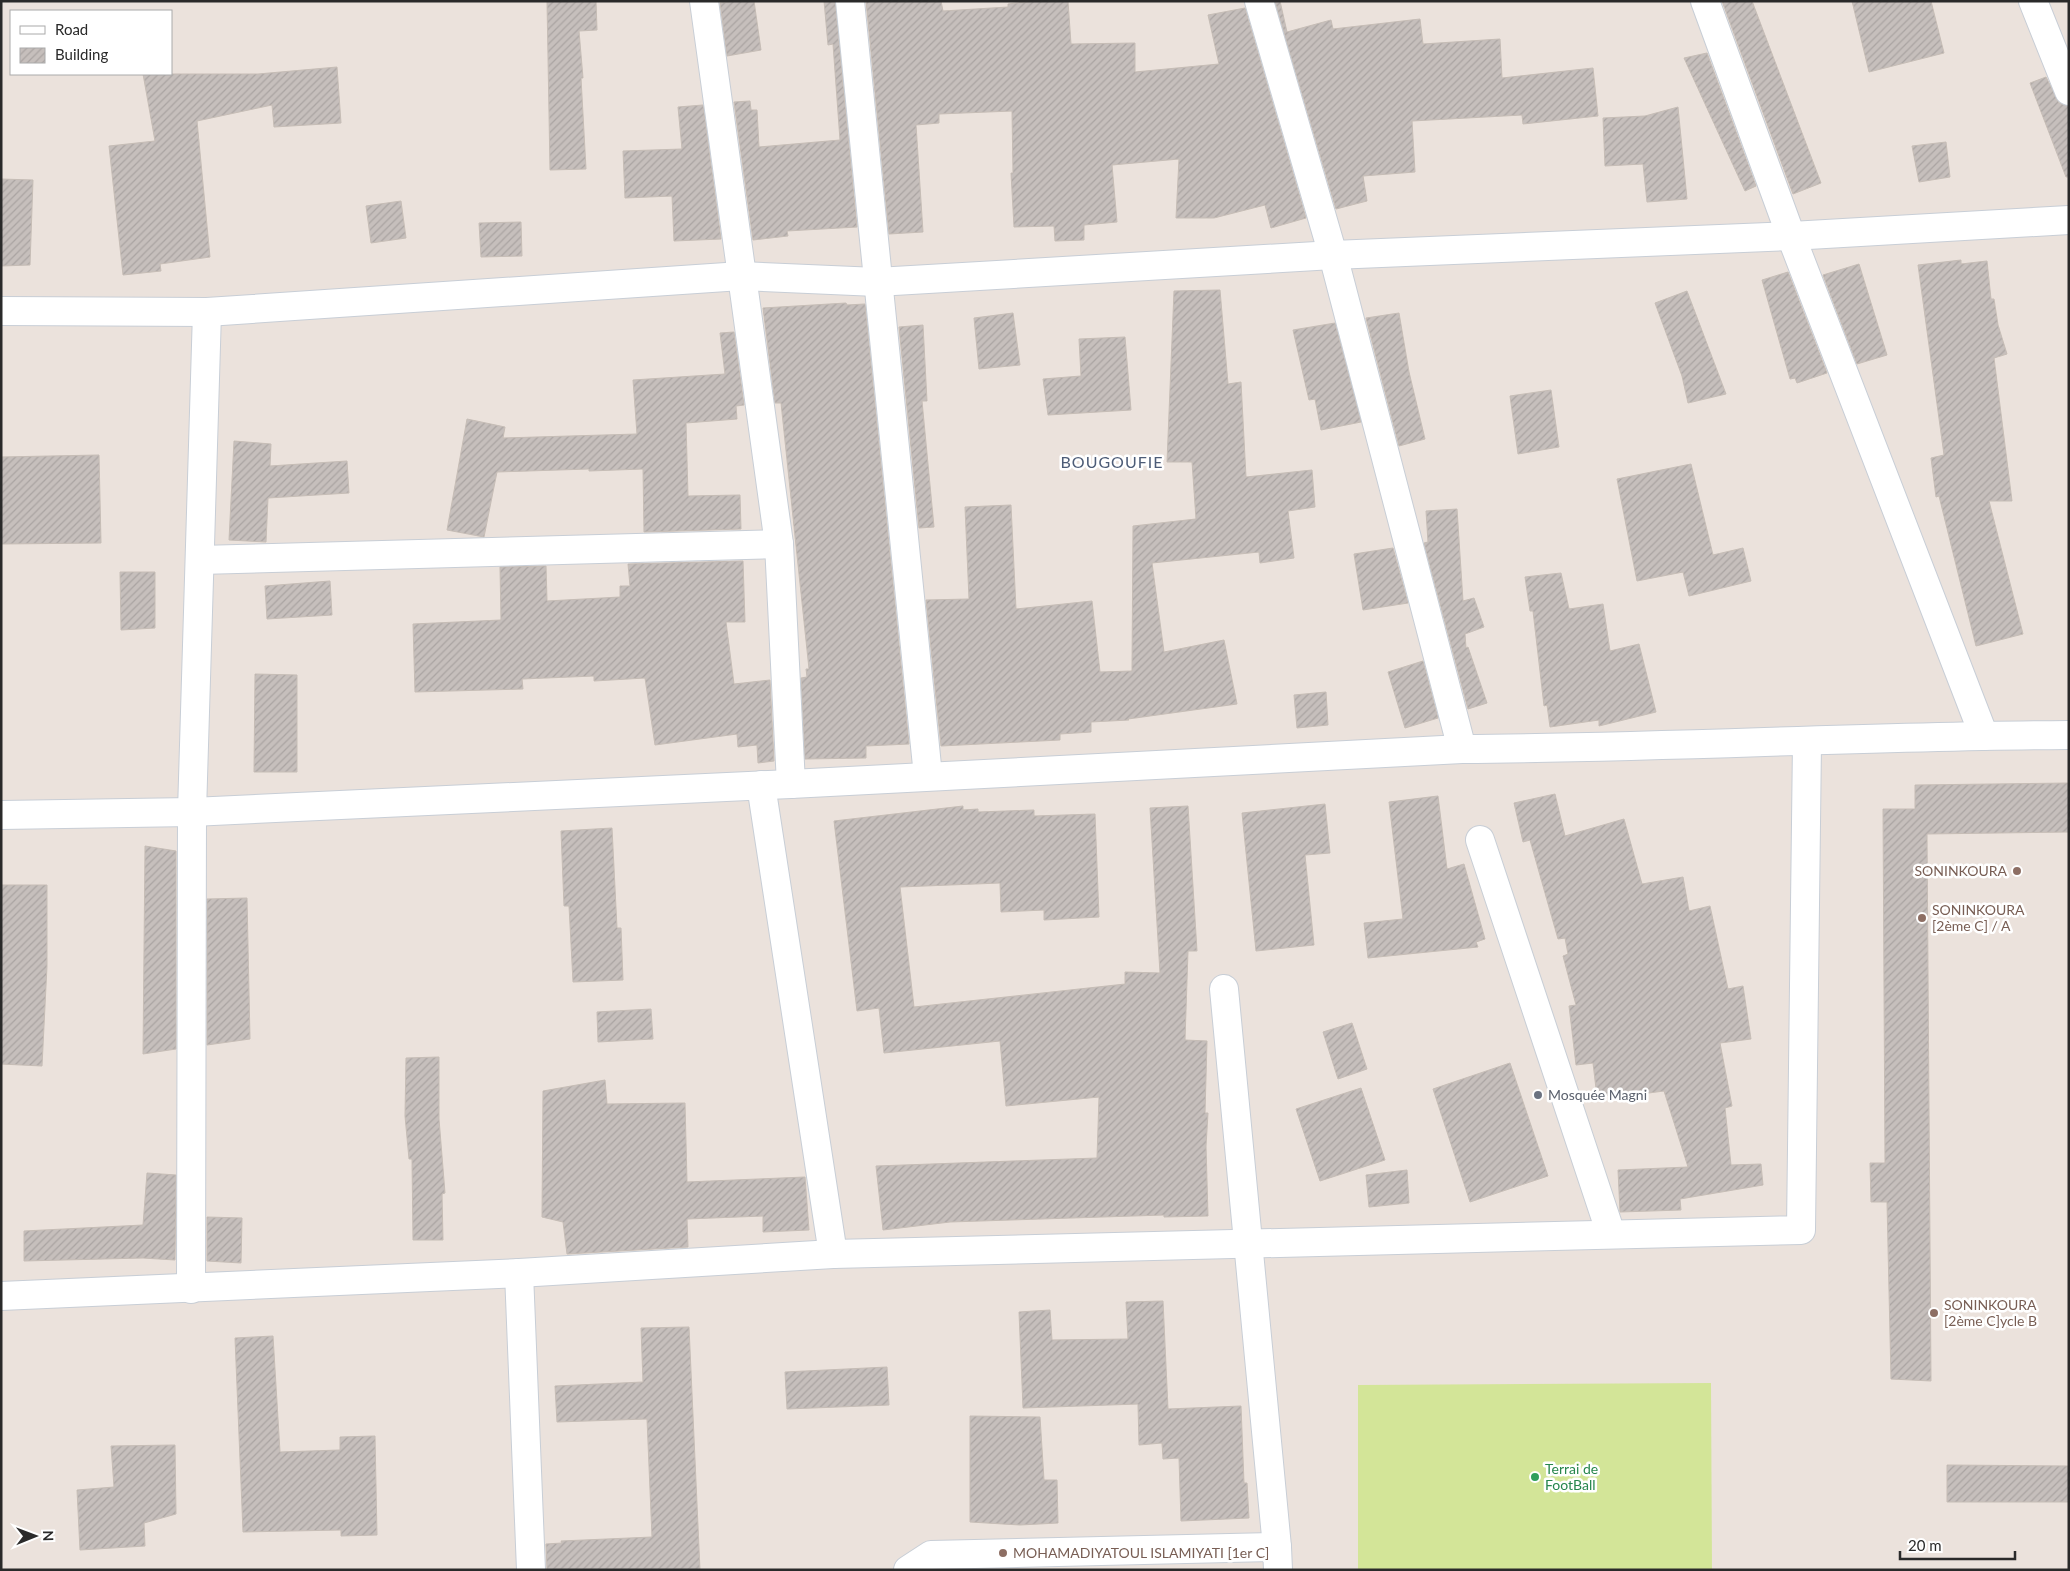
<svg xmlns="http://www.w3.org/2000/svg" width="2070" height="1571" font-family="Lato,sans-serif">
  <defs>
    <pattern id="building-hatch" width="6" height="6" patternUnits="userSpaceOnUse" patternTransform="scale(1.25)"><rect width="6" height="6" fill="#c6bfbc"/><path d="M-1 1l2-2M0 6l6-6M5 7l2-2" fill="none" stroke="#aaa4a2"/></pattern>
  </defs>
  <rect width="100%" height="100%" fill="#ebe2dc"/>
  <polygon fill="#d3e598" points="1711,1383 1712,1570 1358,1570 1358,1385"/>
  <g fill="url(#building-hatch)" stroke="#c6bdb6">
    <polygon points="547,1 596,1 597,30 579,31 583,78 581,78 586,169 550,170"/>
    <polygon points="736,1 754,1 761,50 727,56 720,3"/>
    <polygon points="824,1 835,1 857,227 787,231 788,236 753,240 734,102 750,101 751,110 757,110 759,147 840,140 833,44 828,45"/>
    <polygon points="866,1 941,1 943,11 1008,7 1008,4 1034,1 1068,1 1071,44 1135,43 1135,72 1219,64 1208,15 1245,8 1306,218 1271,228 1265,205 1214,218 1176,218 1179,159 1112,165 1117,222 1084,225 1084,240 1055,241 1054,226 1014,227 1011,173 1013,173 1012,111 939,114 939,123 916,125 923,232 889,234"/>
    <polygon points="1280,1 1287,32 1331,20 1333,29 1420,19 1423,44 1500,39 1502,78 1593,68 1598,116 1523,124 1522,115 1412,121 1415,172 1363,176 1367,201 1336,209 1275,2"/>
    <polygon points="1722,1 1752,1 1821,183 1793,194"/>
    <polygon points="1852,1 1931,1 1944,53 1869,72"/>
    <polygon points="1707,53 1756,186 1745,191 1684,58"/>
    <polygon points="337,67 341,123 274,127 272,105 197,121 210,257 160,264 161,271 123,275 109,146 155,141 143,74 258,74"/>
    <polygon points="2046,77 2059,103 2069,106 2069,177 2066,177 2030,83"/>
    <polygon points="703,105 721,239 674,241 672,196 625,198 623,151 682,149 678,107"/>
    <polygon points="1678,107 1687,199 1647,202 1643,164 1605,166 1603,118 1645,116"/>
    <polygon points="1946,142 1950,177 1919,182 1912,146"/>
    <polygon points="1,179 33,180 30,265 1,266"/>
    <polygon points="401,201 406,238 371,243 366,206"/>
    <polygon points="521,222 522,256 481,257 479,223"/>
    <polygon points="1961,260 1961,264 1987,261 1991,299 1994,299 1998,325 2007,354 1994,358 2012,501 1989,501 2023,634 1976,646 1939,496 1936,497 1931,458 1944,455 1918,265"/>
    <polygon points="1859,264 1887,355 1857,364 1823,275"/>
    <polygon points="1788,272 1827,373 1797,383 1795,378 1790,379 1762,280"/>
    <polygon points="1220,290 1228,384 1241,382 1246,477 1312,470 1315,507 1288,511 1294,558 1260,563 1259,552 1152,563 1164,652 1224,640 1237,704 1128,719 1129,720 1091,722 1091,732 1060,734 1060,740 941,746 926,600 969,599 965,507 1011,505 1016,609 1092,601 1100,672 1132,671 1133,526 1196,519 1192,462 1167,462 1174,291"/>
    <polygon points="1687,291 1726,394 1688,403 1682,376 1655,303"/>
    <polygon points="846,303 847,305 865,304 909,744 866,746 866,758 805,759 801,678 807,677 806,669 809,669 781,403 775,403 763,308"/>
    <polygon points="1013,313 1020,365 979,369 974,318"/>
    <polygon points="1399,313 1409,372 1425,439 1399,446 1366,318"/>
    <polygon points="1335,323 1361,422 1321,430 1315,399 1309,400 1293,330"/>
    <polygon points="923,325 927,401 922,401 934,527 919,528 899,327"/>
    <polygon points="734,332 744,405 736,406 737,419 686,423 688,496 740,495 741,529 644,532 643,469 589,471 589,469 497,472 484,537 447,530 467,419 505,427 503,438 637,434 633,380 725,374 720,333"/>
    <polygon points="1125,337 1131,410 1048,415 1043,379 1081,376 1079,339"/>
    <polygon points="1551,390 1559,447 1518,454 1510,396"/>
    <polygon points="234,441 271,444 270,466 347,461 349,493 268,498 266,542 229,540"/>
    <polygon points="99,455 101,543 1,544 1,457"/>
    <polygon points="1691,464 1713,555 1743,548 1751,581 1689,596 1683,572 1637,581 1617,479"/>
    <polygon points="1457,509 1463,601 1474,598 1484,627 1465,634 1466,648 1468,647 1487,703 1468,709 1424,543 1428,542 1426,511"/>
    <polygon points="1393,548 1408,603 1363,610 1354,554"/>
    <polygon points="743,561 745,622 726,622 734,684 770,680 774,761 758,763 757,745 738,747 737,734 655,745 645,678 594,681 594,676 522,679 523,689 415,692 413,624 501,620 500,567 546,566 547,601 620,597 620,586 630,586 628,564"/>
    <polygon points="120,572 155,572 155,628 121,630"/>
    <polygon points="1561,573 1569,609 1603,604 1610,651 1639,644 1656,712 1599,726 1599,720 1550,727 1547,705 1544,706 1533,611 1530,611 1525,577"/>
    <polygon points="330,581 332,615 267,619 265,586"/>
    <polygon points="1423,661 1438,718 1405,728 1388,672"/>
    <polygon points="255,674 297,675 297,772 254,772"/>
    <polygon points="1326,692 1328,725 1297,728 1294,695"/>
    <polygon points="2069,783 2069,832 1927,834 1931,1381 1891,1379 1887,1202 1871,1202 1870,1163 1885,1163 1883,809 1915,809 1915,785"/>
    <polygon points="1555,794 1565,836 1624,819 1642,884 1683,877 1689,911 1710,906 1728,989 1743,986 1751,1039 1720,1043 1732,1106 1725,1108 1731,1165 1761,1164 1763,1185 1680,1199 1681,1210 1620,1212 1618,1170 1688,1167 1664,1091 1641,1094 1640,1091 1597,1097 1593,1063 1576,1065 1569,1006 1576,1005 1563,956 1568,954 1565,938 1558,939 1530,840 1523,842 1514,803"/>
    <polygon points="1438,796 1447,869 1464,864 1485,939 1476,942 1478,947 1368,958 1364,923 1403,919 1389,802"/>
    <polygon points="1325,804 1330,853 1305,855 1314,945 1256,951 1242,813"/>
    <polygon points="963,806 963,810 978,809 978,812 1034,810 1034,816 1095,814 1099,917 1044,920 1044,910 1001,912 1000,883 900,887 914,1007 1125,984 1125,972 1160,973 1150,808 1188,806 1197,951 1188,951 1185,1040 1207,1041 1205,1113 1208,1113 1206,1146 1208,1216 1164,1217 1164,1215 950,1222 883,1230 876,1166 1097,1158 1099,1097 1006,1106 1000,1041 884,1053 879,1008 857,1011 834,821"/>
    <polygon points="612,828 617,928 621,928 623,980 573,982 569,906 564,906 561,831"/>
    <polygon points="145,846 176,851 176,1049 143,1054"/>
    <polygon points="1,885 47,885 47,966 42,1066 1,1064"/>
    <polygon points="247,898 250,1039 207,1045 207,899"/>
    <polygon points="651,1009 653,1039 598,1042 597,1012"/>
    <polygon points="1352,1023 1367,1069 1338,1079 1323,1032"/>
    <polygon points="439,1057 439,1119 445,1193 442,1194 443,1240 413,1240 412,1159 409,1159 405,1116 406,1058"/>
    <polygon points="1510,1063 1548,1176 1470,1202 1433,1089"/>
    <polygon points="605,1080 607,1104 685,1103 687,1182 805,1177 809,1230 763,1232 763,1216 687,1219 688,1247 567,1254 563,1222 542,1217 543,1091"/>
    <polygon points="1361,1088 1385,1160 1320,1181 1296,1109"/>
    <polygon points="1407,1170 1409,1203 1369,1207 1366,1175"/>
    <polygon points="147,1173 176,1175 175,1260 143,1258 24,1261 24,1231 143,1225"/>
    <polygon points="207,1217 242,1218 241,1263 207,1261"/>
    <polygon points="1163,1301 1168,1409 1241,1406 1244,1483 1247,1483 1249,1518 1181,1521 1179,1458 1163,1459 1162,1443 1139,1445 1138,1404 1023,1408 1019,1312 1050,1310 1052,1340 1128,1339 1126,1302"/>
    <polygon points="689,1327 700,1570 547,1570 546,1544 562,1543 561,1541 652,1537 647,1419 557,1422 555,1386 643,1382 641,1328"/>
    <polygon points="273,1336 280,1452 340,1450 340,1437 375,1436 377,1535 341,1536 341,1530 243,1532 235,1338"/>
    <polygon points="887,1367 889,1405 787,1409 785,1372"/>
    <polygon points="970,1416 1040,1417 1044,1480 1057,1480 1058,1523 1020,1525 970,1522"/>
    <polygon points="175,1445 176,1514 144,1523 145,1546 80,1550 77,1490 114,1487 111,1446"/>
    <polygon points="1947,1465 2069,1466 2069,1502 1947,1502"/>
  </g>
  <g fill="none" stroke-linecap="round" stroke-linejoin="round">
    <g stroke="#c8ced6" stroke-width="30">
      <g id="minor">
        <polyline points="704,1 779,544 791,784"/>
        <polyline points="850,1 928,776"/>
        <polyline points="1259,1 1333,255 1462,749"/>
        <polyline points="1705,1 1791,236 1984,736"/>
        <polyline points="2033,1 2069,91"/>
        <polyline points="1,311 207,312 741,276 877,282 1333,255 1791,236 2069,220"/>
        <polyline points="200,560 779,544"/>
        <polyline points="761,785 833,1254"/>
        <path d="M1 815 192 812 791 784 1462 749C1664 748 1866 736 2069 735"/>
        <polyline points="1480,840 1611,1234"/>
        <polyline points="1224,989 1277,1547 1278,1570"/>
        <polyline points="519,1273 531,1570"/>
        <polyline points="191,1289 192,812 207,312"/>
        <polyline points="1,1296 519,1273 833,1254 1801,1230 1807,742"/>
        <polyline points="908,1570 931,1555 1277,1547"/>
      </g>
    </g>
    <use href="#minor" stroke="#fff" stroke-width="28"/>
  </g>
  <g fill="#8d6e63" stroke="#fff" stroke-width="2">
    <circle cx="2017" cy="871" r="5"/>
    <circle cx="1922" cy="918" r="5"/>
    <circle cx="1934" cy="1313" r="5"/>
    <circle cx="1003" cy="1553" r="5"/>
  </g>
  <circle fill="#6b7280" stroke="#fff" stroke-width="2" cx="1538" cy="1095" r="5"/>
  <circle fill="#2e9e5b" stroke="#fff" stroke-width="2" cx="1535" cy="1477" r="5"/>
  <g text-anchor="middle" stroke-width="5" stroke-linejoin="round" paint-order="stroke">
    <g font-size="14" fill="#785e54" stroke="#fff" text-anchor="start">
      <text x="2007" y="876" text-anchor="end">SONINKOURA</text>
      <text x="1932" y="915">SONINKOURA<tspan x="1932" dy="16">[2ème C] / A</tspan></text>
      <text x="1944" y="1310">SONINKOURA<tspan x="1944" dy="16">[2ème C]ycle B</tspan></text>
      <text x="1013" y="1558">MOHAMADIYATOUL ISLAMIYATI [1er C]</text>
    </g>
    <g font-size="14" fill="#5b616d" stroke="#fff" text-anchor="start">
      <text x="1548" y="1100">Mosquée Magni</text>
    </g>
    <g font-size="14" fill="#27864d" stroke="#fff" text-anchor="start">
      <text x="1545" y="1474">Terrai de<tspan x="1545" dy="16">FootBall</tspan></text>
    </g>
    <g font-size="16" letter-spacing="1" fill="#4d5c77" stroke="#fff">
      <text x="1112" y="468">BOUGOUFIE</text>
    </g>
  </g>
  <rect width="2070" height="1571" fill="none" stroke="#2a2a2a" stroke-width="5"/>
  <rect x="10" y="10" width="162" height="65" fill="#ffffff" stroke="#aaaaaa"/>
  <rect x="20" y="26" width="25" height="8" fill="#ffffff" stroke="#aaaaaa"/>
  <text x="55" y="35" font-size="15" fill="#2a2a2a">Road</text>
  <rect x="20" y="48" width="25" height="15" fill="url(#building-hatch)" stroke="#aaaaaa"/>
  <text x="55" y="60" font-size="15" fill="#2a2a2a">Building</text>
  <g transform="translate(35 1536) rotate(89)" stroke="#ffffff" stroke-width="4" paint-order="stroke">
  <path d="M0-4L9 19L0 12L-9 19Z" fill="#2a2a2a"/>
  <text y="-8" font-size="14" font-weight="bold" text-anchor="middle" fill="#2a2a2a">N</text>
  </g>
  <path d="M1900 1551v8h115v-8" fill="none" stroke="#2a2a2a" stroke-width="2.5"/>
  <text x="1908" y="1551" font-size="15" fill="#2a2a2a" stroke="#ffffff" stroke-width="4" paint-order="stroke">20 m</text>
</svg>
